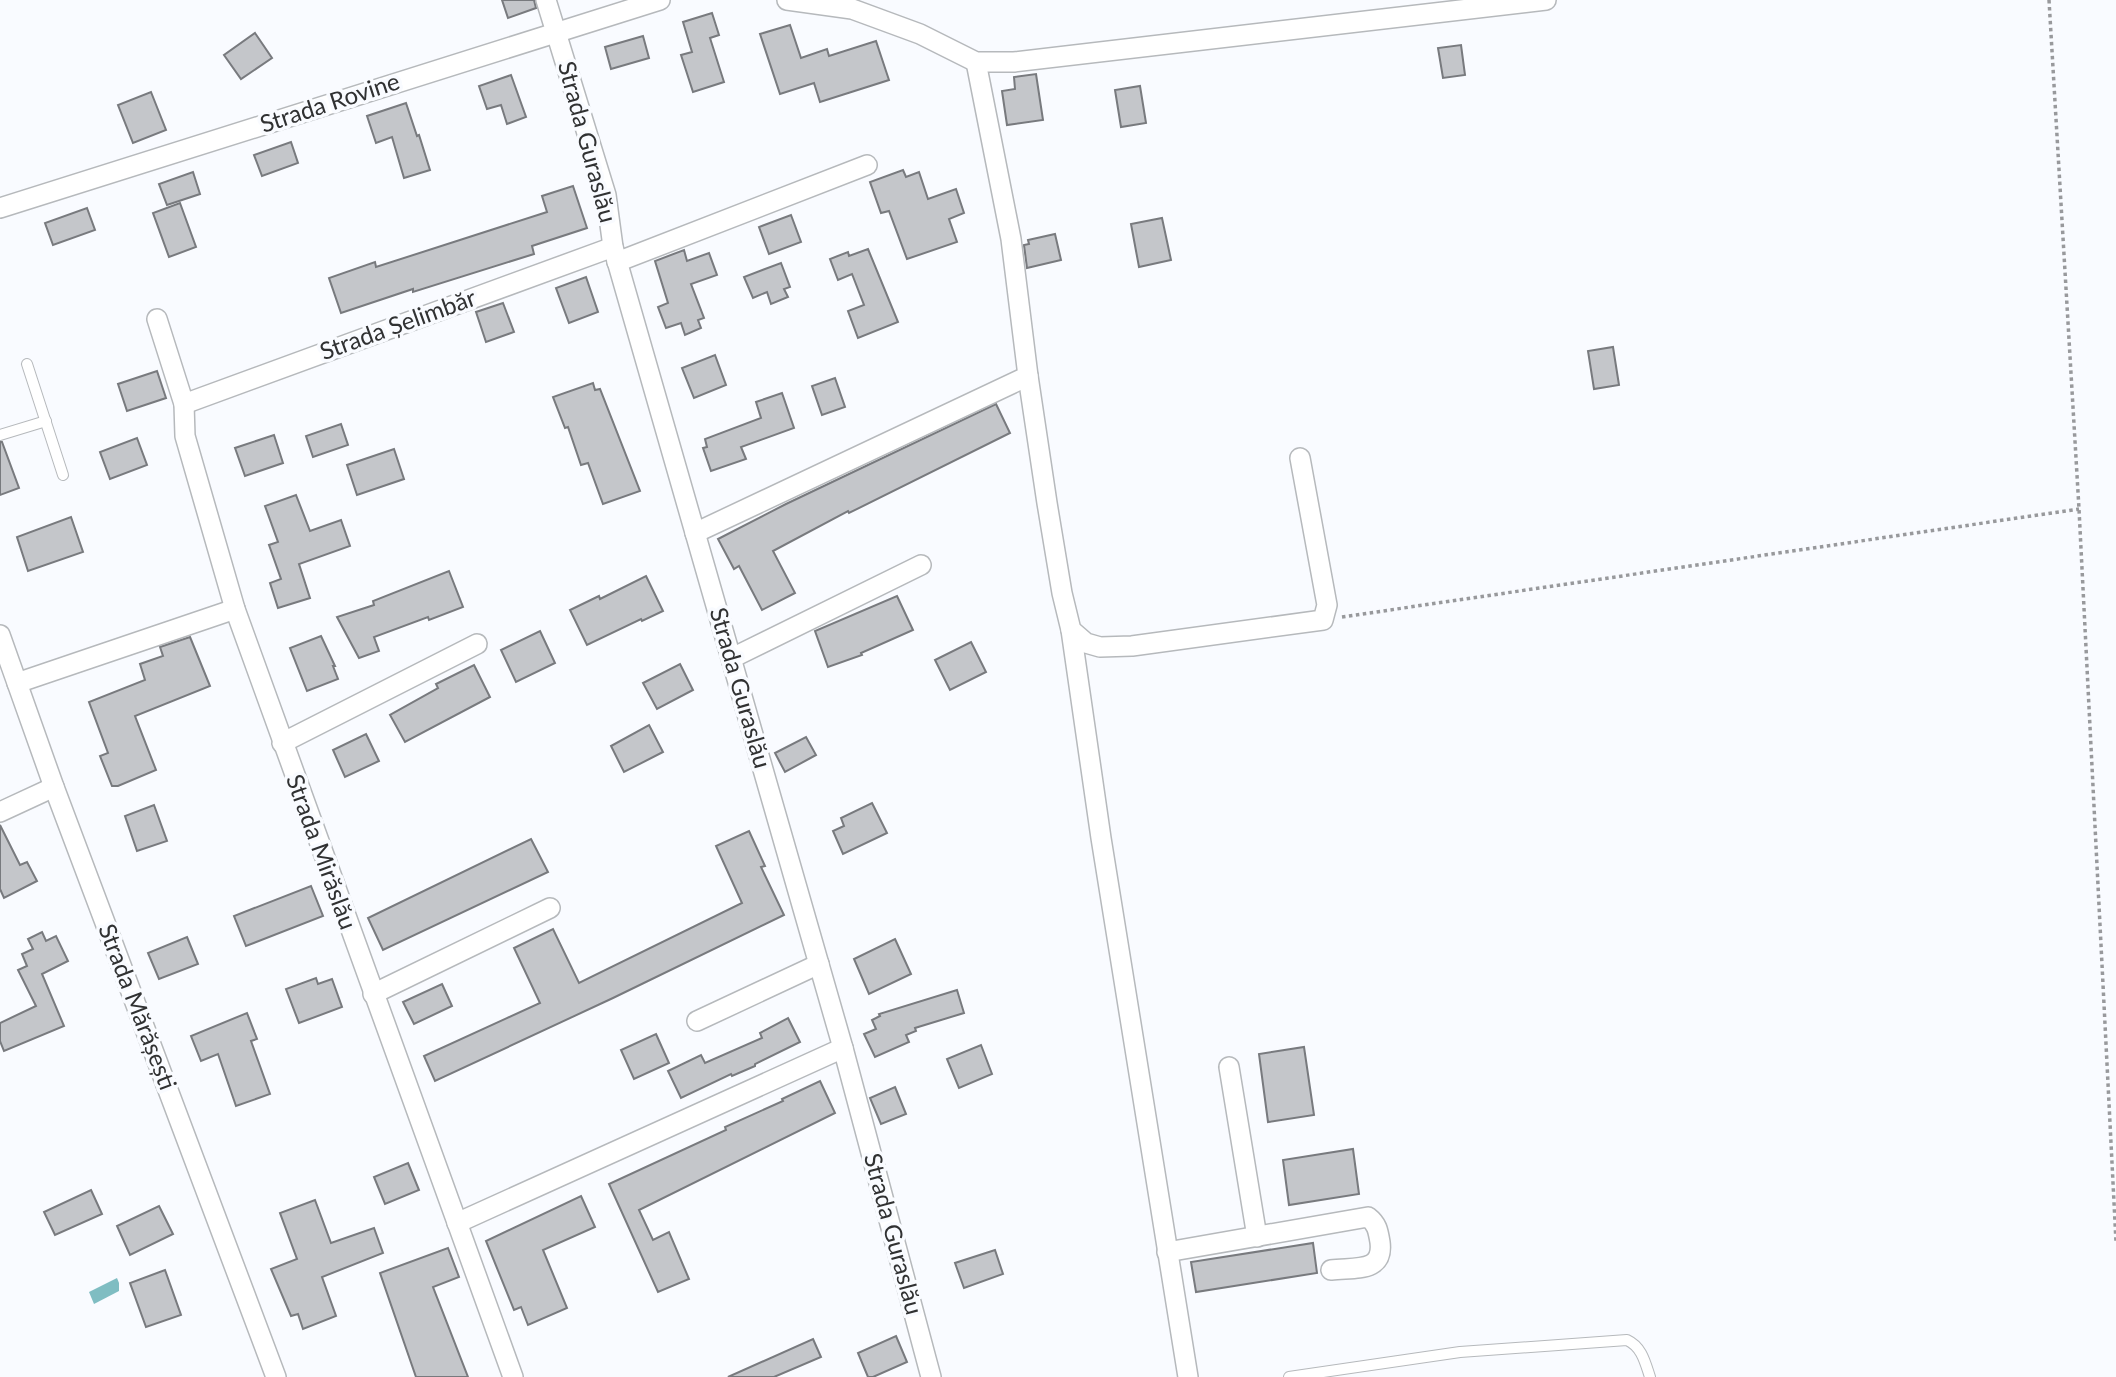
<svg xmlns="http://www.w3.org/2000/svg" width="2116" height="1377" font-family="Lato,sans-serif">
  <rect width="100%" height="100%" fill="#f9fbff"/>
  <polygon fill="#7fbdc2" points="117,1278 119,1283 119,1291 94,1304 89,1292"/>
  <g fill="#c4c6ca" stroke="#787a7e" stroke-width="2">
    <polygon points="502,0 534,0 536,8 508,18"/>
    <polygon points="712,13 719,35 710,38 724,82 693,92 681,55 692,52 683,22"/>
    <polygon points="790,25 801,58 827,49 829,56 876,41 889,80 820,102 814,83 780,94 760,34"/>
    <polygon points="255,33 272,58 241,79 224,55"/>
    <polygon points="643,36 649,58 611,69 605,47"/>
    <polygon points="1461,45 1465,75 1443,78 1438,48"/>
    <polygon points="1036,74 1043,120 1007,125 1002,91 1015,89 1014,77"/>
    <polygon points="511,75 526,117 507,124 501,105 487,109 479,86"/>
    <polygon points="1140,86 1146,123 1121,127 1115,90"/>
    <polygon points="151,92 166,130 133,143 118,105"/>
    <polygon points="406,103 417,136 419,135 430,170 404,178 392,137 376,143 367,116"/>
    <polygon points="291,142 298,163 262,176 254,155"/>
    <polygon points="903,170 906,177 919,172 928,199 956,189 964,213 949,219 957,242 907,259 889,211 881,213 870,182"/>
    <polygon points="193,172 200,194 167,205 159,184"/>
    <polygon points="573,186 587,228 532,246 534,254 413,292 413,289 341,313 329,278 375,262 376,267 547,212 542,196"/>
    <polygon points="180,203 196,247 169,257 153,213"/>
    <polygon points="87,208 95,230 53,245 45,223"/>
    <polygon points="791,215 801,242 769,254 759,227"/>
    <polygon points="1162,218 1171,260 1139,267 1131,224"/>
    <polygon points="1055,234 1061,260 1027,268 1024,245 1029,244 1028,240"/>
    <polygon points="868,249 898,322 858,338 848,311 864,305 852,274 838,280 830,259 848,252 849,256"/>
    <polygon points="684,250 687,261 709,253 717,275 691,284 704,318 698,320 701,328 685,335 681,323 666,328 658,307 668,303 655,261"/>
    <polygon points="781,263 790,287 784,289 788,297 771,304 767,292 753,298 744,277"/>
    <polygon points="586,277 598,312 569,323 556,288"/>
    <polygon points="503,303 514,332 486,342 476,312"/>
    <polygon points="1613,347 1619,385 1594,389 1588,351"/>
    <polygon points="715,355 726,385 694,398 682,368"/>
    <polygon points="157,371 166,398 127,411 118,384"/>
    <polygon points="835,378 845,407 822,415 812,386"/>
    <polygon points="593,383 595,390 600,389 640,491 603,504 588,463 581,465 568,427 565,428 553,397"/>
    <polygon points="782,393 794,428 741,447 746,459 711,471 703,448 707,447 705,439 761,418 756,402"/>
    <polygon points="996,404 1010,433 849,513 848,511 773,551 795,593 762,610 739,566 734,569 718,539 786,504"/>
    <polygon points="341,424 348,445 313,457 306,436"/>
    <polygon points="274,435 283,463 245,476 235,448"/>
    <polygon points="137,438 147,465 110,479 100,452"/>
    <polygon points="0,442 2,442 19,488 0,495"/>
    <polygon points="394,449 404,479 357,495 347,465"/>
    <polygon points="296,495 310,531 341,520 350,546 299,564 310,598 278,608 270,583 281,579 269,545 278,542 265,506"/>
    <polygon points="71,517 83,552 28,571 17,537"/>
    <polygon points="449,571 463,607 429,620 428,617 374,637 379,651 359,658 337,617 374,605 373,601"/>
    <polygon points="646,576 663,611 642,621 641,619 587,645 570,610 599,596 600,599"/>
    <polygon points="897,596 913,630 861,653 862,655 828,667 815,631"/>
    <polygon points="540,631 555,663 516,682 501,650"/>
    <polygon points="321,636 335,666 333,666 338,679 307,691 290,648"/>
    <polygon points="190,637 210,686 135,716 156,770 118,786 112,786 100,756 108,753 89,702 145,680 140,664 163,656 160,647"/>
    <polygon points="971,642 986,672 950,690 935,660"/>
    <polygon points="680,664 693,690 657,709 643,683"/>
    <polygon points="474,665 490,697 405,742 390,715 438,688 436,684"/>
    <polygon points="649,725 663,752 624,772 611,746"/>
    <polygon points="366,734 379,761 345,777 333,750"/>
    <polygon points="806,737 816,755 785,772 775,753"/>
    <polygon points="872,803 887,833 843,854 833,831 844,826 841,818"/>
    <polygon points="154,805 167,841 137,851 125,816"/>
    <polygon points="0,825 20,865 27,862 37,881 4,898 0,889"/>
    <polygon points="749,831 765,866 761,867 784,915 613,998 435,1081 424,1056 540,1003 514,948 553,929 579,983 742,903 716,846"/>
    <polygon points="531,839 548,872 383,950 368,918"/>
    <polygon points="311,886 323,916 246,946 234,916"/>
    <polygon points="42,932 46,941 56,936 68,961 42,974 64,1026 4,1051 0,1041 0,1023 36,1006 18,970 27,966 22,954 33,949 28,939"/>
    <polygon points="187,937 198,964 159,979 148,953"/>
    <polygon points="895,939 911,974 869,994 854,959"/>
    <polygon points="316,978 318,984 332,979 342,1007 299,1023 286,989"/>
    <polygon points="442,984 452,1006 414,1024 403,1002"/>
    <polygon points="957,990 964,1013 915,1028 916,1031 906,1035 909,1042 875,1057 864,1034 876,1029 872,1020 880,1016 879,1014"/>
    <polygon points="247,1013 257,1039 251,1041 270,1094 236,1106 218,1054 201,1061 191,1036"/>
    <polygon points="788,1018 800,1042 755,1064 755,1066 732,1076 731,1074 681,1098 668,1071 701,1055 705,1063 762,1038 760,1033"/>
    <polygon points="656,1034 669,1063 634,1079 621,1050"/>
    <polygon points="981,1045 992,1074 959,1088 947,1059"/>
    <polygon points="1304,1047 1314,1115 1268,1122 1259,1054"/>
    <polygon points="820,1081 835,1113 639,1210 653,1240 669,1232 689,1279 658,1292 609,1184 726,1130 725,1127 783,1101 782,1099"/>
    <polygon points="895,1087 906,1114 881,1124 870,1098"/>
    <polygon points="1353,1149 1359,1194 1289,1205 1283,1160"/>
    <polygon points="408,1163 419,1190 385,1204 374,1177"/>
    <polygon points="91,1190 102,1214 55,1235 44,1212"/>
    <polygon points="581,1196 595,1227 543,1250 567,1308 528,1325 521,1307 514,1310 486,1241"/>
    <polygon points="315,1200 331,1243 374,1228 383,1253 322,1277 336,1316 303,1329 298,1314 291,1316 271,1269 297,1259 280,1213"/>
    <polygon points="159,1206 173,1234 130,1255 117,1226"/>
    <polygon points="1313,1243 1317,1273 1196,1292 1191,1262"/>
    <polygon points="448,1248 459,1277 433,1287 468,1377 416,1377 380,1273"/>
    <polygon points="995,1250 1003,1274 964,1288 955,1263"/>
    <polygon points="165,1270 181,1315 146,1327 130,1283"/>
    <polygon points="896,1336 907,1362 873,1377 868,1377 858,1353"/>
    <polygon points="813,1339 821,1357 774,1377 728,1377"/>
  </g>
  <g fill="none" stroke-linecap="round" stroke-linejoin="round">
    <g stroke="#b6b9bc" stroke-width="12">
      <g id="lane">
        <polyline points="27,364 63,475"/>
        <polyline points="0,435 46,421"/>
        <path d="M1289 1377 1460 1352 1627 1340C1642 1347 1645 1362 1650 1377"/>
      </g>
    </g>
    <g stroke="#b6b9bc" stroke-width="22">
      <g id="street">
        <polyline points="546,0 606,195 613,247 843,1048 931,1377"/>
        <polyline points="787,0 852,9 920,34 976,62 1014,62 1546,0"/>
        <polyline points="976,62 1011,239 1028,376 1047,503 1062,593 1071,630 1086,643 1100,647 1132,646 1323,620 1327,605 1300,458"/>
        <polyline points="0,208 660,0"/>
        <polyline points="617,262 867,165"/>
        <polyline points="157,319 184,404 185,436 235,609 513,1377"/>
        <polyline points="184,404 613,247"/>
        <polyline points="695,533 1028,376"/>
        <polyline points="1071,630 1101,838 1188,1377"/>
        <polyline points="0,635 54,787 276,1377"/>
        <polyline points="732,658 921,565"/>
        <polyline points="17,683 235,609"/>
        <polyline points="282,743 477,644"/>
        <polyline points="0,812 54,787"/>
        <polyline points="373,994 550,908"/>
        <polyline points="697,1021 819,964"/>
        <polyline points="1229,1067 1257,1237"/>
        <polyline points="457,1223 843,1048"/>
        <path d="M1167 1252 1368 1217C1377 1224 1378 1230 1380 1242 1384 1273 1355 1267 1331 1270"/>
      </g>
    </g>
    <g stroke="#98999c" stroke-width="3.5" stroke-dasharray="3.5 3.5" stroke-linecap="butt">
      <polyline points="2049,0 2079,509 2116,1242"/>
      <polyline points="1342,617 2079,509"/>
    </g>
    <use href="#lane" stroke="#fff" stroke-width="10"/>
    <use href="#street" stroke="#fff" stroke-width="19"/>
  </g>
  <g text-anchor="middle" stroke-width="7" stroke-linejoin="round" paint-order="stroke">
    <g font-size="24" fill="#303132" stroke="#f9fbff">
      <text transform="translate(330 103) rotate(-18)" y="8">Strada Rovine</text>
      <text transform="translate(587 142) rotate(75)" y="8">Strada Guraslău</text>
      <text transform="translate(398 325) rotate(-20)" y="8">Strada Șelimbăr</text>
      <text transform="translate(740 688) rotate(74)" y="8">Strada Guraslău</text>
      <text transform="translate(321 852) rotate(70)" y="8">Strada Mirăslău</text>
      <text transform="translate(137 1007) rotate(69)" y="8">Strada Mărășești</text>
      <text transform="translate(893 1234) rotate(75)" y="8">Strada Guraslău</text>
    </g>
  </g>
</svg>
